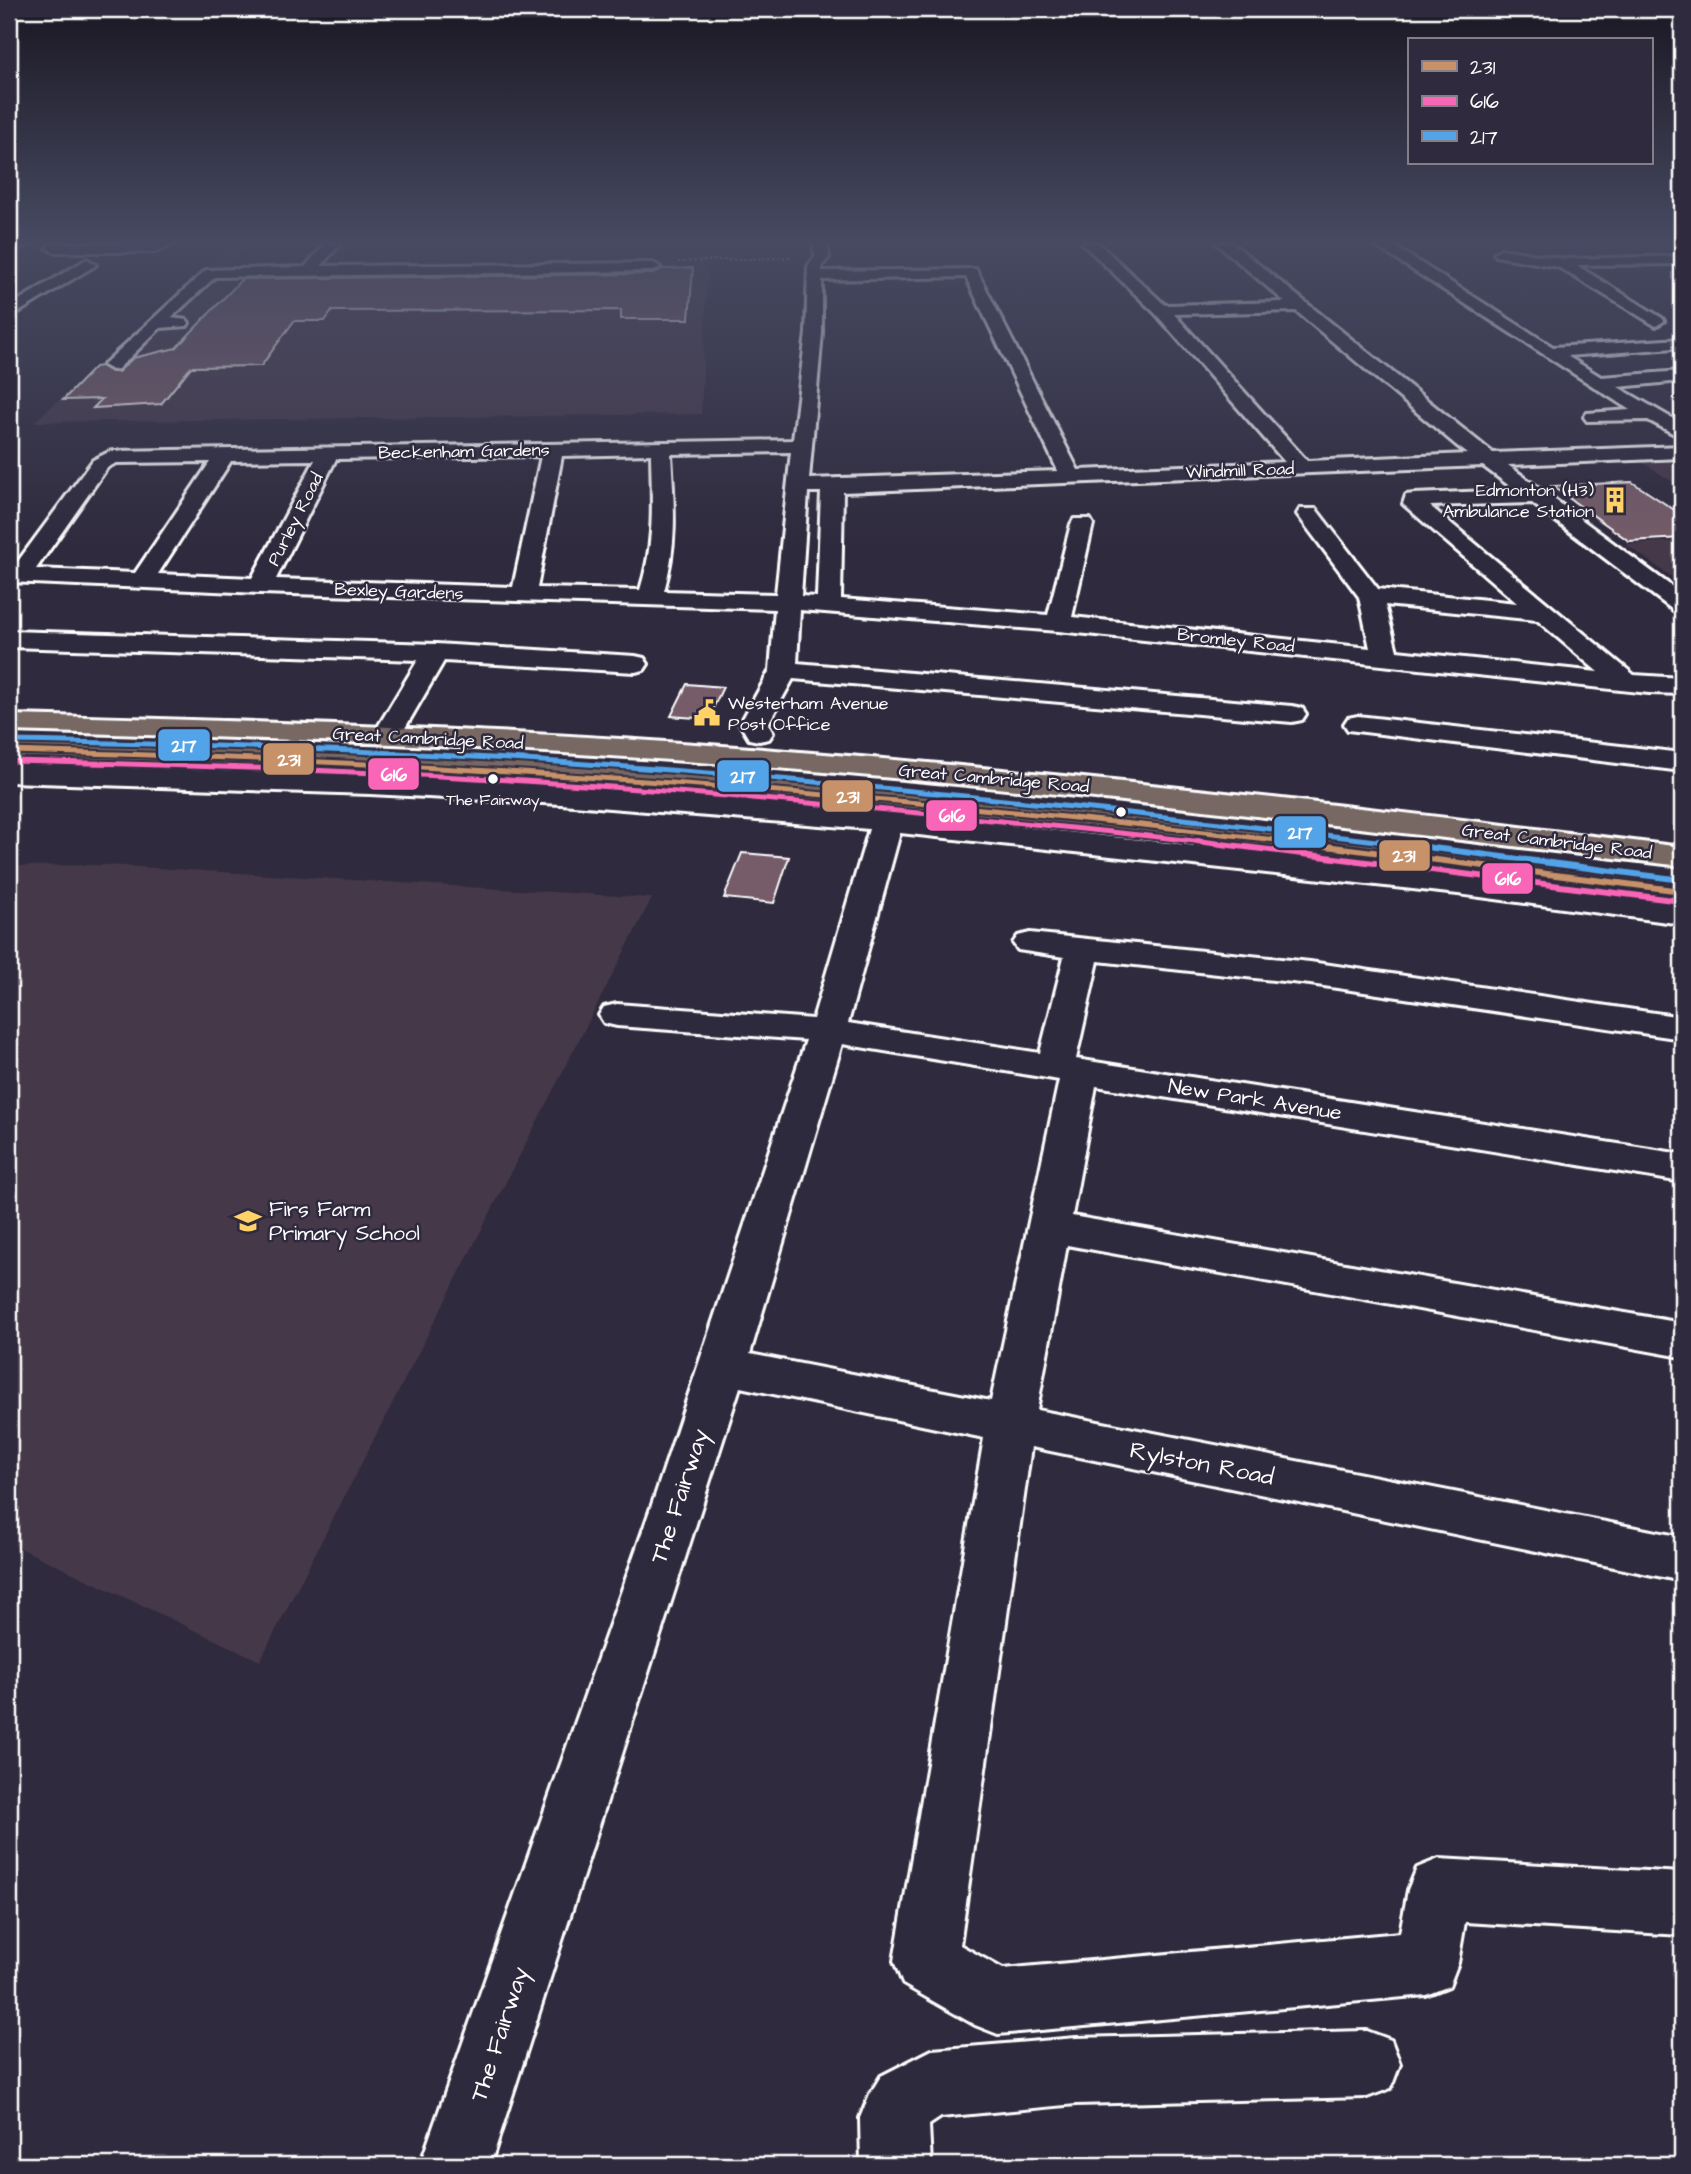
<svg xmlns="http://www.w3.org/2000/svg" width="1691" height="2174" font-family="'Architects Daughter',sans-serif">
  <rect width="100%" height="100%" fill="#2f2a3d"/>
  <filter id="ink" filterUnits="userSpaceOnUse"><feTurbulence type="fractalNoise" baseFrequency=".0143" numOctaves="2"/><feDisplacementMap in="SourceGraphic" scale="14" xChannelSelector="R" yChannelSelector="G"/><feConvolveMatrix kernelMatrix="1 2 1 2 8 2 1 2 1" color-interpolation-filters="sRGB"/></filter>
  <g filter="url(#ink)">
    <g fill="#44394a">
      <polygon points="319,245 351,245 336,265 809,258 708,261 701,414 34,422 229,248 244,248 227,266 226,271 297,270"/>
      <polygon points="1682,457 1682,488 1639,460"/>
      <polygon points="1682,541 1682,584 1625,544"/>
      <polygon points="106,865 652,898 260,1661 9,1543 9,866"/>
    </g>
    <g fill="#755c68" stroke="#fff" stroke-width="2">
      <polygon points="693,268 689,319 621,319 621,310 332,311 325,321 294,321 261,366 191,367 161,404 93,408 102,399 63,400 95,367 101,366 111,372 118,372 133,358 176,348 242,279 653,274 662,269"/>
      <polygon points="1632,482 1682,515 1682,538 1629,541 1552,486"/>
      <polygon points="687,684 723,687 708,719 671,716"/>
      <polygon points="742,853 789,857 774,903 724,898"/>
    </g>
    <g fill="none" stroke-linecap="round" stroke-linejoin="round">
      <g stroke="#fff" stroke-width="6">
        <g id="minor">
          <polygon points="9,243 31,243 24,247 9,248"/>
          <polygon points="51,243 68,244 176,243 155,252 54,252 47,248"/>
          <polygon points="326,243 341,243 321,266 653,263 660,267 653,271 215,277 171,318 187,320 189,323 187,326 160,328 118,369 112,370 103,365 206,270 305,267"/>
          <path d="M813 243H827L829 257 822 266V271L976 269 1078 470 1285 462 1155 313 1082 243H1098L1165 305 1285 302 1216 243H1232L1493 453 1682 446V458L1508 465 1682 594V612L1673 610 1532 503 1430 506 1634 675 1682 678V694L1649 693 1058 631 800 610 797 663 1292 706 1302 708 1306 714 1302 720 1292 722 793 679 768 724 773 733 769 739 759 741 749 739 740 724 770 670 775 609 260 593 9 582V568H13L93 460 111 451 793 440 806 333 808 266 815 257ZM966 277 1058 471 809 479 822 333V280ZM1296 311 1456 445 1468 454 1307 461 1174 314ZM791 452 776 594 664 591C678 540 674 506 671 454ZM651 454C652 505 655 542 640 590L537 588 562 456ZM541 456 513 587 276 579 336 459ZM315 460 252 578 158 574 231 461ZM210 462 135 573 36 569 107 468 116 463ZM1483 466 1515 490 1414 494 1406 495 1403 504 1517 603 1378 589 1316 509H1300L1297 514 1359 597 1370 648 1072 617 1093 524 1090 519H1074L1071 524 1048 615 841 599 843 492ZM808 492H821L817 597 801 596ZM1385 605 1537 620 1598 672 1397 651Z"/>
          <polygon points="1371,243 1389,243 1553,347 1681,339 1681,347 1675,348 1567,356 1601,377 1682,371 1682,381 1618,387 1682,424 1682,438 1648,420 1587,421 1584,417 1587,413 1630,410"/>
          <polygon points="1501,249 1564,259 1682,256 1682,264 1576,265 1662,318 1664,321 1656,326 1558,267 1496,256 1494,253"/>
          <polygon points="87,259 96,265 9,318 9,306"/>
          <polygon points="9,631 436,644 635,656 644,658 648,664 644,670 635,672 444,661 401,735 397,741 387,743 377,741 373,735 418,660 9,647"/>
          <polygon points="1358,716 1682,753 1682,771 1348,730 1344,724 1348,718"/>
          <path d="M9 764 370 776 561 786 869 811 1458 874 1682 904V924L1458 894 900 833 848 1023 1040 1053 1064 957 1018 950 1013 943 1018 936 1030 933 1310 962 1682 1017V1039L1310 984 1098 961 1076 1059 1682 1154V1182L1096 1086 1072 1216 1682 1323V1357L1067 1245 1037 1410 1682 1537V1581L1031 1447 960 1945 1003 1969 1400 1933 1408 1890 1417 1868 1439 1859 1682 1873V1935L1465 1922 1458 1963 1449 1986 1426 1995 998 2034 975 2025 903 1984 894 1961 984 1438 740 1387 490 2165H420L655 1496 806 1040 617 1026 604 1023 599 1015 604 1007 617 1004 813 1019 869 829 561 804 370 794 9 782ZM842 1044 1059 1080 991 1401 750 1354Z"/>
          <polygon points="1367,2031 1391,2040 1400,2064 1391,2088 1367,2097 1076,2104 941,2117 929,2125 931,2165 861,2165 860,2118 870,2094 881,2076 932,2050 1076,2038"/>
        </g>
      </g>
      <g stroke="#fff" stroke-width="6">
        <g id="highway">
          <path d="M9 715C256 721 504 729 751 748 1062 772 1372 808 1682 847V866C1372 830 1062 790 751 766 504 746 256 738 9 731Z"/>
          <path d="M9 742C181 746 352 752 523 762 911 786 1297 830 1682 881V901C1456 873 1230 842 1003 819 672 787 341 767 9 760Z"/>
        </g>
      </g>
      <polyline stroke="#fff" stroke-width="2" stroke-dasharray="2.5 2.5" stroke-linecap="butt" points="678,262 792,257"/>
      <use href="#minor" fill="#2f2a3d" fill-rule="evenodd"/>
      <use href="#highway" fill="#776864" fill-rule="evenodd"/>
      <g stroke="#2f2a3d" stroke-width="9">
        <path id="bus-1-far1" d="M9 751C442 761 871 792 1301 843"/>
      </g>
      <g stroke="#2f2a3d" stroke-width="11">
        <polyline id="bus-1" points="1286,841 1682,891"/>
      </g>
      <g stroke="#2f2a3d" stroke-width="9">
        <path id="bus-2-far1" d="M9 761C181 765 353 770 524 781 754 796 984 818 1213 843"/>
      </g>
      <g stroke="#2f2a3d" stroke-width="11">
        <polyline id="bus-2" points="1197,841 1681,901"/>
      </g>
      <g stroke="#2f2a3d" stroke-width="9">
        <path id="bus-3-far1" d="M9 741C181 744 353 749 525 760 815 778 1104 809 1393 843"/>
      </g>
      <g stroke="#2f2a3d" stroke-width="11">
        <polyline id="bus-3" points="1379,841 1682,880"/>
      </g>
      <use href="#bus-1-far1" stroke="#c7916a" stroke-width="5"/>
      <use href="#bus-1" stroke="#c7916a" stroke-width="6"/>
      <use href="#bus-2-far1" stroke="#fa66b7" stroke-width="5"/>
      <use href="#bus-2" stroke="#fa66b7" stroke-width="6"/>
      <use href="#bus-3-far1" stroke="#53a3e8" stroke-width="5"/>
      <use href="#bus-3" stroke="#53a3e8" stroke-width="6"/>
    </g>
  </g>
  <linearGradient id="sky" x2="0" y2="1"><stop stop-color="#1a1722"/><stop offset="0.44" stop-color="#474a62"/><stop offset="1" stop-color="#474a62" stop-opacity="0"/></linearGradient>
  <rect width="1691" height="548" fill="url(#sky)"/>
  <defs>
    <g id="building-bare" transform="scale(2.1)"><path d="M-4-6H4V6H1V3H-1V6H-4ZM-2.5-4.3h1.7v1.8h-1.7ZM.8-4.3h1.7v1.8H.8ZM-2.5-1h1.7V.8h-1.7ZM.8-1h1.7V.8H.8Z" fill="#ffd166" stroke="#2f2a3d" stroke-width="2.5" paint-order="stroke"/></g>
    <g id="civic-bare" transform="scale(2.1)"><path d="M-.6-6.5H3V-4.5H.6V-3L4-1V1h2V6H-6V1h2V-1L-.6-3ZM-1.2 2.5V6h2.4V2.5Z" fill="#ffd166" stroke="#2f2a3d" stroke-width="2.5" paint-order="stroke"/></g>
    <g id="school-bare" transform="scale(2.1)"><path d="M0-5L7-2L0 1L-7-2ZM-4 1L0 2.5L4 1V4Q0 6-4 4Z" fill="#ffd166" stroke="#2f2a3d" stroke-width="2.5" paint-order="stroke"/></g>
  </defs>
  <g fill-rule="evenodd">
    <use href="#building-bare" x="1615" y="500"/>
    <use href="#civic-bare" x="707" y="713"/>
    <use href="#school-bare" x="248" y="1221"/>
  </g>
  <g fill="#fff" stroke="#2f2a3d" stroke-width="2.5">
    <circle cx="493" cy="779" r="6"/>
    <circle cx="1121" cy="812" r="6"/>
  </g>
  <g text-anchor="middle" stroke-width="5" stroke-linejoin="round" paint-order="stroke">
    <g font-size="16" fill="#fff" stroke="#2f2a3d">
      <text x="493" y="805">The Fairway</text>
    </g>
    <g font-size="18" fill="#fff" stroke="#2f2a3d">
      <text transform="translate(464 451) rotate(-1)" y="6">Beckenham Gardens</text>
      <text transform="translate(1240 470) rotate(-2)" y="6">Windmill Road</text>
      <text transform="translate(295 519) rotate(-63)" y="6">Purley Road</text>
      <text transform="translate(399 591) rotate(2)" y="6">Bexley Gardens</text>
      <text transform="translate(1236 640) rotate(6)" y="6">Bromley Road</text>
      <text transform="translate(428 738) rotate(3)" y="6">Great Cambridge Road</text>
      <text transform="translate(994 778) rotate(5)" y="6">Great Cambridge Road</text>
      <text transform="translate(1557 841) rotate(7)" y="6">Great Cambridge Road</text>
    </g>
    <g font-size="18" fill="#fff" stroke="#2f2a3d" text-anchor="end">
      <text x="1594" y="496">Edmonton (H3)<tspan x="1594" dy="21">Ambulance Station</tspan></text>
      <text x="728" y="709" text-anchor="start">Westerham Avenue<tspan x="728" dy="21">Post Office</tspan></text>
    </g>
    <g font-size="21" fill="#fff" stroke="#2f2a3d">
      <text transform="translate(1255 1099) rotate(9)" y="7">New Park Avenue</text>
    </g>
    <g font-size="21" fill="#fff" stroke="#2f2a3d" text-anchor="start">
      <text x="269" y="1216">Firs Farm<tspan x="269" dy="24">Primary School</tspan></text>
    </g>
    <g font-size="24" fill="#fff" stroke="#2f2a3d">
      <text transform="translate(1202 1463) rotate(11)" y="8">Rylston Road</text>
      <text transform="translate(679 1496) rotate(-72)" y="8">The Fairway</text>
      <text transform="translate(499 2034) rotate(-72)" y="8">The Fairway</text>
    </g>
  </g>
  <g stroke="#2f2a3d" stroke-width="2.5">
    <rect x="157" y="728" width="54" height="34" rx="7" fill="#53a3e8"/>
    <rect x="262" y="742" width="53" height="34" rx="7" fill="#c7916a"/>
    <rect x="367" y="757" width="53" height="34" rx="7" fill="#fa66b7"/>
    <rect x="716" y="759" width="54" height="34" rx="7" fill="#53a3e8"/>
    <rect x="821" y="779" width="53" height="34" rx="7" fill="#c7916a"/>
    <rect x="925" y="799" width="53" height="33" rx="7" fill="#fa66b7"/>
    <rect x="1273" y="815" width="54" height="34" rx="7" fill="#53a3e8"/>
    <rect x="1378" y="839" width="53" height="33" rx="7" fill="#c7916a"/>
    <rect x="1481" y="862" width="53" height="33" rx="7" fill="#fa66b7"/>
  </g>
  <g font-size="19" text-anchor="middle" font-weight="bold" fill="#fff">
    <text x="184" y="752">217</text>
    <text x="289" y="766">231</text>
    <text x="394" y="781">616</text>
    <text x="743" y="783">217</text>
    <text x="848" y="803">231</text>
    <text x="952" y="822">616</text>
    <text x="1300" y="839">217</text>
    <text x="1404" y="862">231</text>
    <text x="1508" y="885">616</text>
  </g>
  <rect width="1691" height="2174" fill="none" stroke="#2f2a3d" stroke-width="35"/>
  <rect x="18" y="18" width="1656" height="2139" fill="none" stroke="#fff" stroke-width="2.5" filter="url(#ink)"/>
  <rect x="1408" y="38" width="245" height="126" fill="#2f2a3d" stroke="#827f8b" stroke-width="2"/>
  <rect x="1422" y="61" width="35" height="10" fill="#c7916a" stroke="#827f8b" stroke-width="2"/>
  <text x="1470" y="74" font-size="21" fill="#ffffff">231</text>
  <rect x="1422" y="96" width="35" height="10" fill="#fa66b7" stroke="#827f8b" stroke-width="2"/>
  <text x="1470" y="108" font-size="21" fill="#ffffff">616</text>
  <rect x="1422" y="131" width="35" height="10" fill="#53a3e8" stroke="#827f8b" stroke-width="2"/>
  <text x="1470" y="144" font-size="21" fill="#ffffff">217</text>
</svg>
